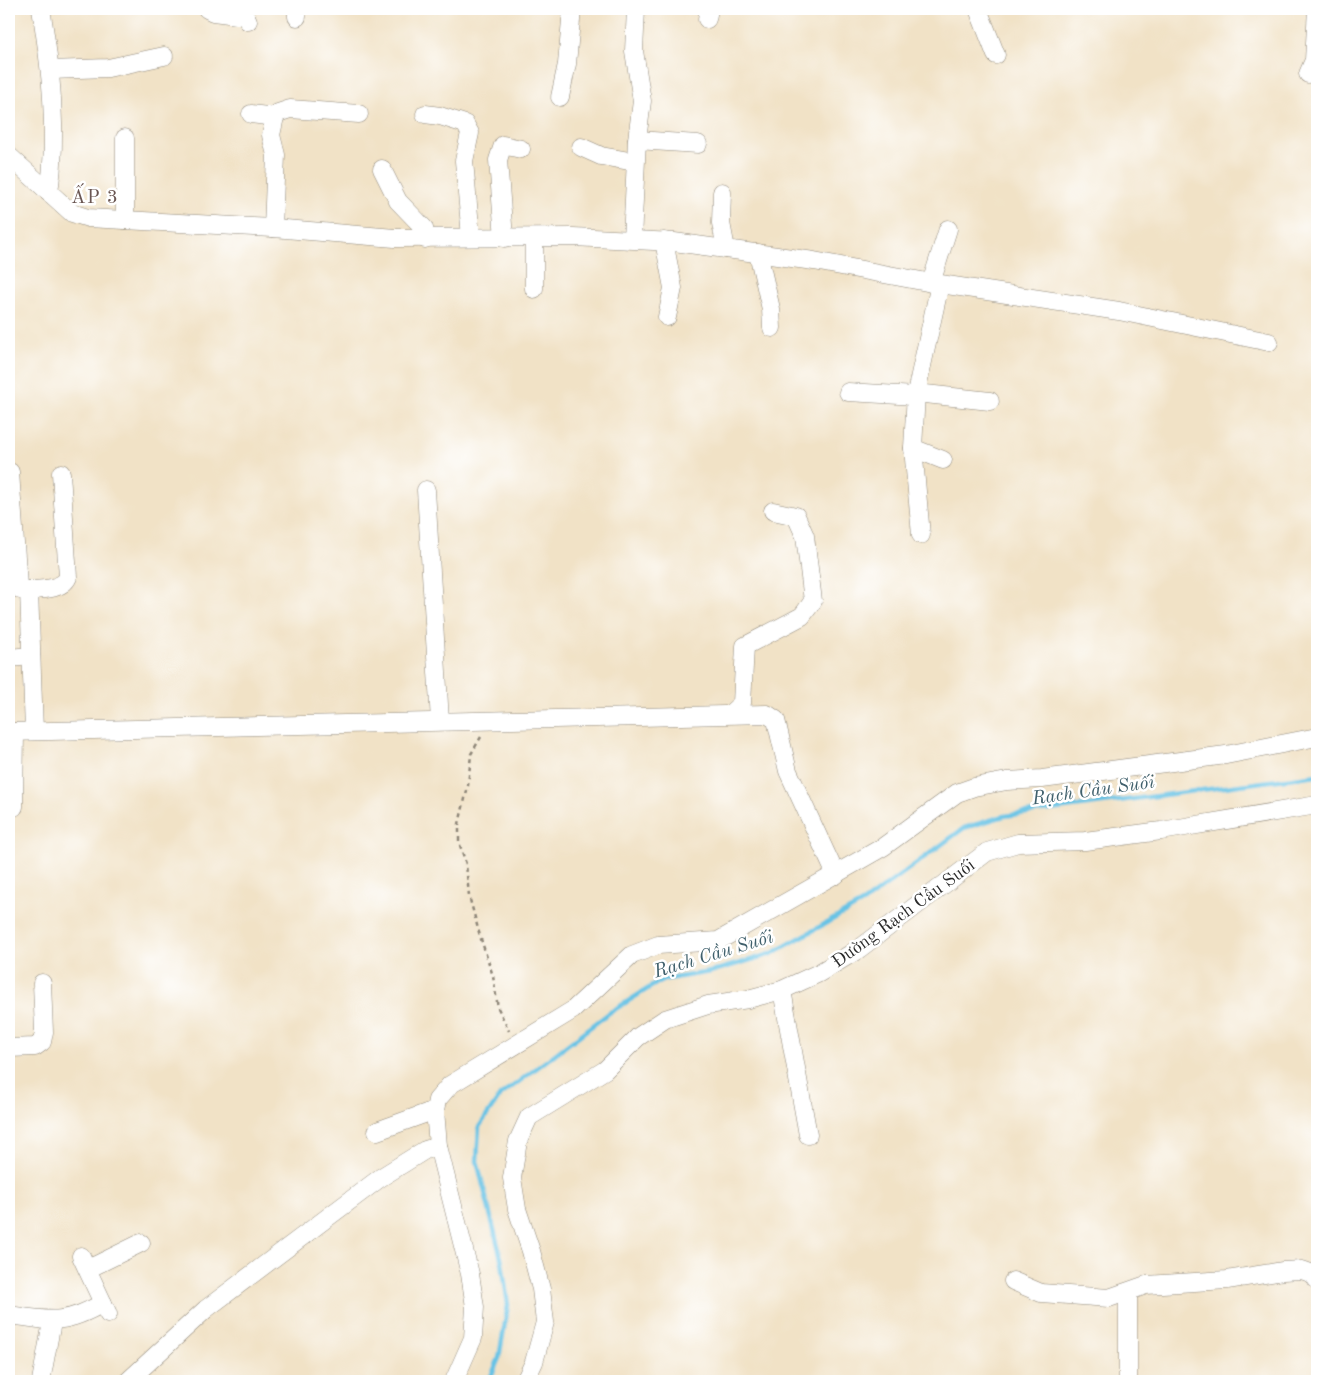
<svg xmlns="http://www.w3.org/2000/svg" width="1326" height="1390" font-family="'Old Standard TT',serif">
  <rect width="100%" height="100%" fill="#fff"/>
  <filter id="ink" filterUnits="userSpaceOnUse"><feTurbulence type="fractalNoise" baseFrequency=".02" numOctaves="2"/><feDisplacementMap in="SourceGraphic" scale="10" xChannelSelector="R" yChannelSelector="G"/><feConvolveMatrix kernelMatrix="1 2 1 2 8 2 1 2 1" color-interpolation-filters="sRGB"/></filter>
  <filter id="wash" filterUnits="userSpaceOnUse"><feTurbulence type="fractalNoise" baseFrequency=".0096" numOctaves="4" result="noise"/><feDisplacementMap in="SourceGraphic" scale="20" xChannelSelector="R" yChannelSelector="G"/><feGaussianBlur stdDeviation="1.12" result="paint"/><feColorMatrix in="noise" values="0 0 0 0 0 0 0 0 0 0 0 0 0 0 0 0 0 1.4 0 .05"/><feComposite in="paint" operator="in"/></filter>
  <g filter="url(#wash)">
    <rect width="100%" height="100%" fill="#f1e2c6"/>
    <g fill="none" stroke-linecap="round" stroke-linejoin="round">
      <polyline stroke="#67c3e5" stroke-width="4.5" points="489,1381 499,1358 508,1305 502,1262 477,1161 479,1127 500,1096 609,1013 662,980 710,972 771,954 864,902 964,828 1004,816 1317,775"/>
    </g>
  </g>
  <g filter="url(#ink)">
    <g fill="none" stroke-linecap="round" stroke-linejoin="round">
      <g stroke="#8e8678" stroke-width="19">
        <g id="minor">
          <path d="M41 9C51 69 58 132 49 193"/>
          <polyline points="207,9 213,12 245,16 248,21"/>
          <polyline points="297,9 297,17"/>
          <polyline points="978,9 996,55"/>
          <polyline points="707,19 709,9"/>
          <polyline points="50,70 108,68 164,56"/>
          <polyline points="1308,74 1314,60 1317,9"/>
          <polyline points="560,97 567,64 572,9"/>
          <polyline points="251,114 275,117"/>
          <polyline points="425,114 440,116 465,124 470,133 464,161 471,237"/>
          <polyline points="637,140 698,144"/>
          <polyline points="581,147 601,156 635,162"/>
          <polyline points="9,156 72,213 88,218 273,228 395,238 573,237 674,242 814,261 927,282 1119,311 1269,342"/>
          <polyline points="382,169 398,201 424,228 425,239"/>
          <polyline points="722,192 721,223 726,249"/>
          <polyline points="125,220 125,138"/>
          <polyline points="273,228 276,155 271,135 275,117 278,113 290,109 359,114"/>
          <polyline points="504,238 498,160 503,145 521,149"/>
          <polyline points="632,239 637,140 642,101 634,51 636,9"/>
          <polyline points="664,241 673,288 667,317"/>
          <polyline points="758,253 771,309 772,328"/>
          <polyline points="931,283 948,229"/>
          <polyline points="940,284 916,393 913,448 943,460"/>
          <polyline points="534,289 534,238"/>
          <polyline points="848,392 916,396"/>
          <polyline points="916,393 990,401"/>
          <polyline points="913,448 921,535"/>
          <path d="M10 472 18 586 21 590C36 590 62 591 68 577L61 473"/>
          <polyline points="426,490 440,721"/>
          <polyline points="29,590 34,731"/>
          <polyline points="9,658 31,656"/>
          <polyline points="730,714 742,703 745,646 802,616 813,601 805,536 796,516 773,511"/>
          <polyline points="9,732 767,714 776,720 788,771 836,875"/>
          <polyline points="14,807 15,732"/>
          <polyline points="782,990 808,1135"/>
          <polyline points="9,1048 35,1047 42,1042 44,1032 42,983"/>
          <polyline points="377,1131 435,1110"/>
          <polyline points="81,1256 108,1314"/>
          <polyline points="88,1269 141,1243"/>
          <polyline points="1013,1281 1041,1293 1109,1298 1146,1285 1227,1280 1283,1271 1302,1270 1313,1274 1317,1280"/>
          <path d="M9 1315C51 1321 65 1325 103 1303"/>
          <polyline points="41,1381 52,1322"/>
          <polyline points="128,1381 206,1309 380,1178 425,1150 438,1146"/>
          <polyline points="454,1381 473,1338 475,1307 470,1274 438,1146 435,1110 437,1100 450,1085 573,1010 632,955 658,945 718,941 883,847 957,793 974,787 1007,781 1042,779 1226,755 1317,737"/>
          <polyline points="525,1381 534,1362 545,1322 541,1289 531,1251 517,1209 512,1178 518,1141 529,1117 605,1070 638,1037 665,1019 708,1005 748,999 782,990 819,973 859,949 987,852 1018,843 1085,841 1161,831 1317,805"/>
          <polyline points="1128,1381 1128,1292"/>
        </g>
      </g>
      <polyline stroke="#8e8678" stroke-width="2.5" stroke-dasharray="4 4" stroke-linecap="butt" points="481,737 471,754 468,786 459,824 459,842 466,864 469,896 480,936 493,976 498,1008 509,1031"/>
      <use href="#minor" stroke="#fff" stroke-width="18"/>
    </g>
  </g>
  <g text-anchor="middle" stroke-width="5" stroke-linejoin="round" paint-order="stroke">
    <g font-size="18" fill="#2b2b2b" stroke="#fff">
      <text transform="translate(903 913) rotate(-36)" y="6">Đường Rạch Cầu Suối</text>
    </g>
    <g font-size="19" letter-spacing="1" fill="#6a5652" stroke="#fff">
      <text x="95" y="203">ẤP 3</text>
    </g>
    <g font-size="19" font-style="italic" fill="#40606c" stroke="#fff">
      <text transform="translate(1093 789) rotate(-8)" y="7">Rạch Cầu Suối</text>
      <text transform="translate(713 953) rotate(-17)" y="7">Rạch Cầu Suối</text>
    </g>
  </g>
  <rect width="1326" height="1390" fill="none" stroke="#fff" stroke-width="30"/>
</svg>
